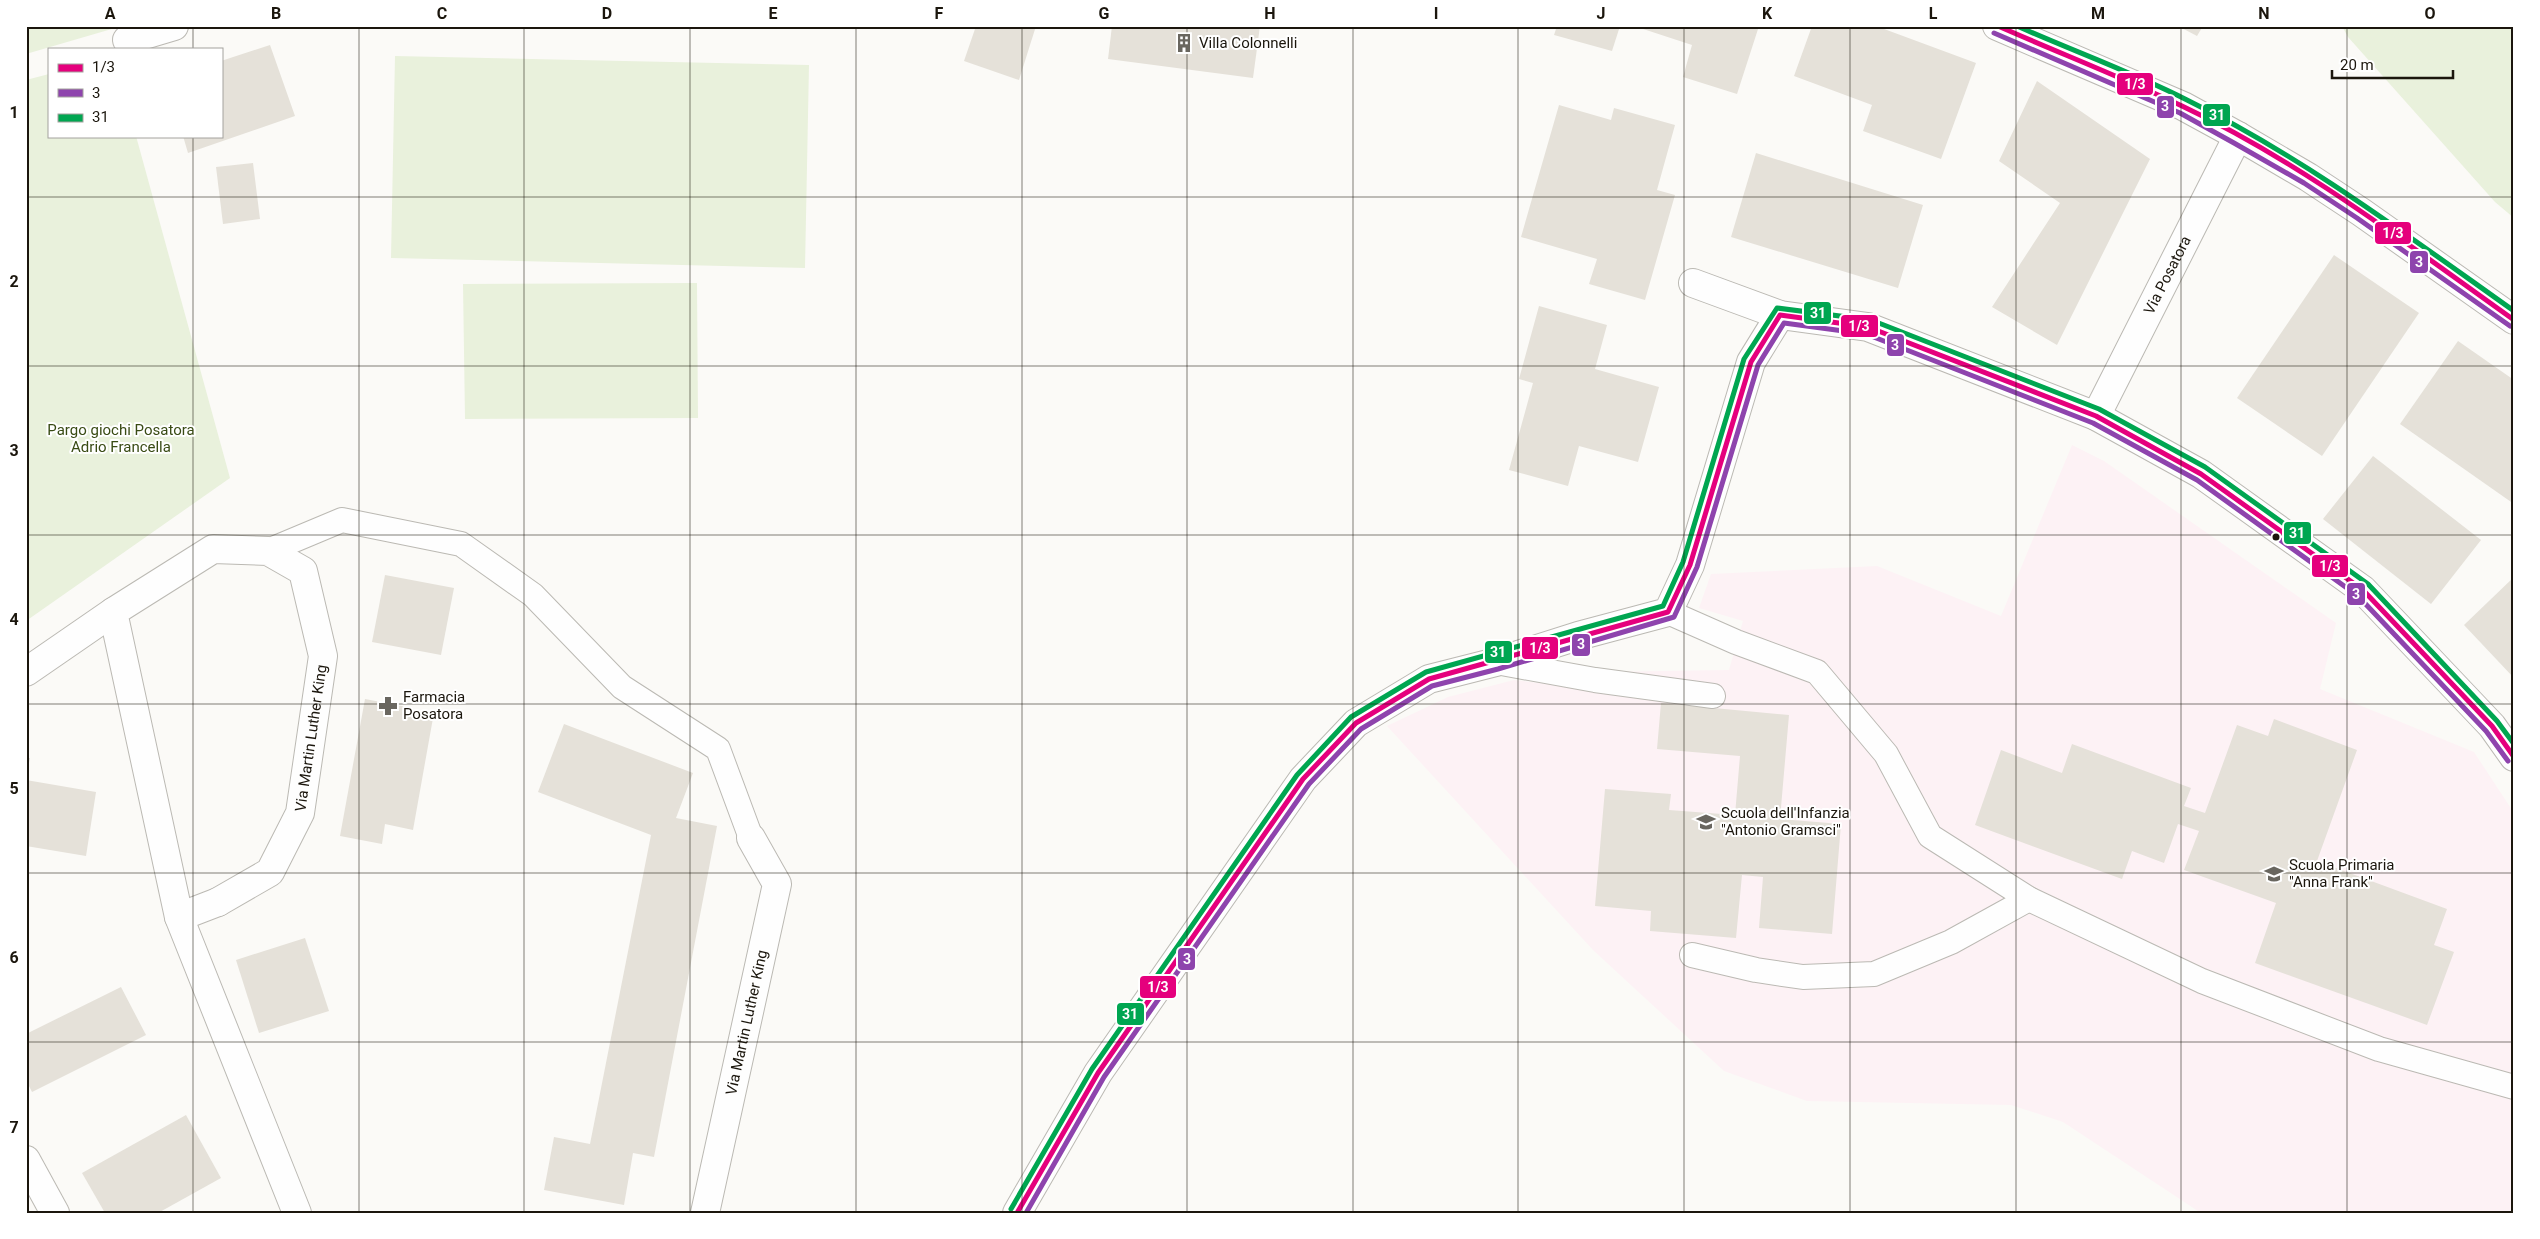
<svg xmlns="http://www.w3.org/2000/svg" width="2540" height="1239" font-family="Roboto,sans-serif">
  <rect width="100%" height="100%" fill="#fbfaf7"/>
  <polygon fill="#fdf2f5" points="2072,445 2104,461 2336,623 2320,689 2474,752 2514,813 2514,1213 2201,1213 2063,1122 2011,1105 1807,1101 1724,1071 1593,950 1387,726 1448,697 1514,680 1593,689 1596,672 1729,670 1743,621 1699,608 1711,574 1877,566 2001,616"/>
  <g fill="#e9f1dc">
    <polygon points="26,26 122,26 26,54"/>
    <polygon points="2342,26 2514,26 2514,218 2495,202 2348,37"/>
    <polygon points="395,56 809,65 805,268 391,258"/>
    <polygon points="49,74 49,136 136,136 230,478 26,621 26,80"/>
    <polygon points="697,283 698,418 465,419 463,284"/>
  </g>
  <g fill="#e5e1d9">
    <polygon points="976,26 1036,26 1019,80 964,61"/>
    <polygon points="1112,26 1260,26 1253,78 1108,59"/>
    <polygon points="1557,26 1620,26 1612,51 1554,35"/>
    <polygon points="1634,26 1759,26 1737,94 1683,77 1692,45"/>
    <polygon points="1812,26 1876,26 1976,63 1941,159 1863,131 1872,105 1794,76"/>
    <polygon points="2178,26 2203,26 2197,36"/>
    <polygon points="270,45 295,116 188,153 183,136 221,136 221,61"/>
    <polygon points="2037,81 2150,159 2057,345 1992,307 2060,203 1999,161"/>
    <polygon points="1559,105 1611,120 1614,108 1675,125 1657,190 1675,195 1645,300 1589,284 1597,259 1521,237"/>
    <polygon points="1756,153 1923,205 1898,288 1731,237"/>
    <polygon points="253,163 260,219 223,224 216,167"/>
    <polygon points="2334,255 2419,313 2322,456 2237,398"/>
    <polygon points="1539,306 1607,325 1595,369 1659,387 1638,462 1579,446 1568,486 1509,470 1533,383 1519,379"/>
    <polygon points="2458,341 2514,380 2514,504 2400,424"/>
    <polygon points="2373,456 2481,540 2431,604 2323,519"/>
    <polygon points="385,575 454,588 441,655 372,642"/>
    <polygon points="2514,577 2514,678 2464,625"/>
    <polygon points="365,699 407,707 405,713 433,718 413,830 385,824 382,844 340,836"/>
    <polygon points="1661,703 1789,715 1780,819 1841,824 1832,934 1759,928 1763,877 1742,875 1736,938 1650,931 1651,911 1595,906 1605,789 1671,794 1669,810 1735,815 1740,756 1657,749"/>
    <polygon points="2274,719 2357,750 2317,861 2447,909 2434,945 2454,952 2427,1025 2255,963 2276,903 2184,870 2199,831 2178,824 2164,863 2132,851 2122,879 1975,825 2001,750 2062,773 2072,744 2191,788 2184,806 2205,813 2237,725 2268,736"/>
    <polygon points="564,724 693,773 676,818 717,826 654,1157 633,1153 624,1205 544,1190 554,1137 590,1144 651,835 538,792"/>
    <polygon points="26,758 30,758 27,773 26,773"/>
    <polygon points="26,780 96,792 86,856 26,846"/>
    <polygon points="305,938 329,1011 259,1033 236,960"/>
    <polygon points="121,987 146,1035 32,1092 26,1080 26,1034"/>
    <polygon points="186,1115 221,1178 158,1213 105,1213 82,1173"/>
  </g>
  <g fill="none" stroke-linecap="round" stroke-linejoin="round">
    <g stroke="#bbb9b3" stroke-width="26">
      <g id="service">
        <polyline points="268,551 342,520 461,544 533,595 622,687 718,749 751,838"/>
        <polyline points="1668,612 1736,642 1817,672 1886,754 1930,836 2029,899 2202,981 2379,1049 2514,1087"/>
        <polyline points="1496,662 1595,680 1713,696"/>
        <polyline points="1692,955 1756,970 1803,977 1874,974 1951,942 2029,899"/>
      </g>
    </g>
    <g stroke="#bbb9b3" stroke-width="30">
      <polyline id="pedestrian" points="179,917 218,902"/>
    </g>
    <g stroke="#bbb9b3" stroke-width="30">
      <g id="minor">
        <polyline points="127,40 174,26"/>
        <polyline points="1693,283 1780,315 1868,327 2096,416 2201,474 2363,590 2492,726 2514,757"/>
        <path id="s1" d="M2096 416 2238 136"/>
        <polyline points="26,672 113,612"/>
        <path id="s2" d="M218 902 270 872 300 813 323 656 303 571 268 551 213 549 113 612 179 917 297 1213"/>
        <polyline points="26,1160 55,1213"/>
        <path id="s3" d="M705 1213 777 884 751 838"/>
        <polyline points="1017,1213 1098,1073 1303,779 1356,723 1429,679 1496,662 1578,636 1668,612 1690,565 1751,362 1780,315"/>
      </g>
    </g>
    <g stroke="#bbb9b3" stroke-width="30">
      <polyline id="tertiary" points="1997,26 2183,106 2238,136 2308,177 2361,212 2514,320"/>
    </g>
    <use href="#service" stroke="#fefefe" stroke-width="24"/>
    <use href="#pedestrian" stroke="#fefefe" stroke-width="28"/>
    <use href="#minor" stroke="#fefefe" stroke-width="28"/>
    <use href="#tertiary" stroke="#fefefe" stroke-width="28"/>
    <g stroke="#fff" stroke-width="9">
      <g id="bus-1">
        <path d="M1998 26C2059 53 2122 77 2182 106 2301 162 2407 244 2514 320"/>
        <polyline points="1017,1213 1098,1073 1303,779 1356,723 1429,679 1668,612 1690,565 1751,362 1780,315 1868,327 2096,416 2201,474 2363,590 2492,726 2514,757"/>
      </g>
    </g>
    <g stroke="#fff" stroke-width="9">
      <g id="bus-2">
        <polyline points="1994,33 2180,113 2234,143 2304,183 2357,218 2510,326"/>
        <polyline points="1026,1213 1104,1077 1309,784 1361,729 1432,686 1498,669 1674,617 1697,567 1758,365 1784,323 1866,334 2093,423 2197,480 2358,596 2486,731 2508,761"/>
      </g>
    </g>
    <g stroke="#fff" stroke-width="9">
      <g id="bus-3">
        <path d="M2017 26C2073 51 2132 72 2187 100 2303 157 2408 236 2514 311"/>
        <polyline points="1011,1209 1092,1069 1297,775 1351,717 1426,672 1663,606 1683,562 1744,359 1777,308 1871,320 2099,409 2205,467 2368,584 2497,721 2514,744"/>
      </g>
    </g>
    <use href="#bus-1" stroke="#e5007d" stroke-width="5"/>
    <use href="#bus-2" stroke="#8e44ad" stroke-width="5"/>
    <use href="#bus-3" stroke="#00a651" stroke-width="5"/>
  </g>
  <path fill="none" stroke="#1b160d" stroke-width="1" stroke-opacity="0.55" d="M193 26V49M359 26V1213M524 26V1213M690 26V1213M856 26V1213M1022 26V1213M1187 26V1213M1353 26V1213M1518 26V1213M1684 26V1213M1850 26V1213M2016 26V1213M2181 26V1213M2347 26V1213M193 136V1213M26 197H2514M26 366H2514M26 535H2514M26 704H2514M26 873H2514M26 1042H2514"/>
  <defs>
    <g id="building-bare" transform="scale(1.5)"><path d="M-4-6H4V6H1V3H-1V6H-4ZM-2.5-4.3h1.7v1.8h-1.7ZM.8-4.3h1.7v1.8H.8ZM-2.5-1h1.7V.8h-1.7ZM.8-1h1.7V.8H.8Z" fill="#69665f" stroke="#fff" stroke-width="2.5" paint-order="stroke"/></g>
    <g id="pharmacy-bare" transform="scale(1.5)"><path d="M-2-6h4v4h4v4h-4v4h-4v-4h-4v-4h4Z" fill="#69665f" stroke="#fff" stroke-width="2.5" paint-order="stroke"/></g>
    <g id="school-bare" transform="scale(1.5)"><path d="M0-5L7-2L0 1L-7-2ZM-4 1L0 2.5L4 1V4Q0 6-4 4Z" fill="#69665f" stroke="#fff" stroke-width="2.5" paint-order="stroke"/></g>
  </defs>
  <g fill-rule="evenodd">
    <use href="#building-bare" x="1184" y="43"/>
    <use href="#pharmacy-bare" x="388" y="706"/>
    <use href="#school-bare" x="1706" y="822"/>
    <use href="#school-bare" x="2274" y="874"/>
  </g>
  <circle fill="#1b160d" stroke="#fff" stroke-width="2" cx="2276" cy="537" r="4.5"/>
  <g text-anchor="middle" stroke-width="4" stroke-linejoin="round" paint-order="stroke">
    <g font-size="15" fill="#1b160d" stroke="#fff" text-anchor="start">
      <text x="1199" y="48">Villa Colonnelli</text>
      <text x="403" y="702">Farmacia<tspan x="403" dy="17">Posatora</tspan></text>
      <text x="1721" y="818">Scuola dell'Infanzia<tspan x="1721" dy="17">"Antonio Gramsci"</tspan></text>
      <text x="2289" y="870">Scuola Primaria<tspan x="2289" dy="17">"Anna Frank"</tspan></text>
    </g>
    <g font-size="15" fill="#1b160d" stroke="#fff">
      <text dy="5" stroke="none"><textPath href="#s1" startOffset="158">Via Posatora</textPath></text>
      <text dy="5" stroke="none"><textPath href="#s2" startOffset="202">Via Martin Luther King</textPath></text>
      <text dy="5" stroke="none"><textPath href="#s3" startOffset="195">Via Martin Luther King</textPath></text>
    </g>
    <g font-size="15" fill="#394b14" stroke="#fff">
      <text x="121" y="435">Pargo giochi Posatora<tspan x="121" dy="17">Adrio Francella</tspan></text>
    </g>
  </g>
  <g stroke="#fff" stroke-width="2">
    <rect x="2116" y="72" width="38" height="24" rx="5" fill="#e5007d"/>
    <rect x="2156" y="95" width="19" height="24" rx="5" fill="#8e44ad"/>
    <rect x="2202" y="103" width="29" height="24" rx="5" fill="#00a651"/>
    <rect x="2374" y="221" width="38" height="24" rx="5" fill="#e5007d"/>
    <rect x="2409" y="250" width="20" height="24" rx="5" fill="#8e44ad"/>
    <rect x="1803" y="301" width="29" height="24" rx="5" fill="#00a651"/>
    <rect x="1840" y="314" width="39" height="24" rx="5" fill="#e5007d"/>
    <rect x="1886" y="333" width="19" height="24" rx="5" fill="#8e44ad"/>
    <rect x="2283" y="521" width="29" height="24" rx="5" fill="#00a651"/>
    <rect x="2311" y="554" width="38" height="24" rx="5" fill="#e5007d"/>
    <rect x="2346" y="582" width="20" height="24" rx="5" fill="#8e44ad"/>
    <rect x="1571" y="633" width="20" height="24" rx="5" fill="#8e44ad"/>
    <rect x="1521" y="636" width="38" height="24" rx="5" fill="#e5007d"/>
    <rect x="1484" y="640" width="29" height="24" rx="5" fill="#00a651"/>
    <rect x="1177" y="947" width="19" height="24" rx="5" fill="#8e44ad"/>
    <rect x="1139" y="975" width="38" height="24" rx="5" fill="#e5007d"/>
    <rect x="1116" y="1002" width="29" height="24" rx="5" fill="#00a651"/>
  </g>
  <g font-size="14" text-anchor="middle" font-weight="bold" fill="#fff">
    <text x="2135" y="89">1/3</text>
    <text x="2165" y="111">3</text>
    <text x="2217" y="120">31</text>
    <text x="2393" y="238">1/3</text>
    <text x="2419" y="267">3</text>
    <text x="1818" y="318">31</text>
    <text x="1859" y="331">1/3</text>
    <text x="1895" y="350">3</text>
    <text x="2297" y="538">31</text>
    <text x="2330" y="571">1/3</text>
    <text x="2356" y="599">3</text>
    <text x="1581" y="649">3</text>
    <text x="1540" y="653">1/3</text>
    <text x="1498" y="657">31</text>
    <text x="1187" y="964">3</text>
    <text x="1158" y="992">1/3</text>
    <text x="1130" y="1019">31</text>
  </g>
  <rect width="2540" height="1239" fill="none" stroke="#ffffff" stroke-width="55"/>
  <rect x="48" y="48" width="175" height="90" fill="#ffffff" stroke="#a4a29e"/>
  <rect x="58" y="64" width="25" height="8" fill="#e5007d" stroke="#a4a29e"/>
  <text x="92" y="72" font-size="15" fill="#1b160d">1/3</text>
  <rect x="58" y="89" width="25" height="8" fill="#8e44ad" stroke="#a4a29e"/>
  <text x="92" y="98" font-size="15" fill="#1b160d">3</text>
  <rect x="58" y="114" width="25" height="8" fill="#00a651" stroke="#a4a29e"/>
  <text x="92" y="122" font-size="15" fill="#1b160d">31</text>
  <path d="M2332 70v8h121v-8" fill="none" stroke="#1b160d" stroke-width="2.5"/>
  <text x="2340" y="70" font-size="15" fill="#1b160d" stroke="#ffffff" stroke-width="4" paint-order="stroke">20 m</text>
  <rect x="28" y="28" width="2484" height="1184" fill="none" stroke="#1b160d" stroke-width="2"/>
  <g font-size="16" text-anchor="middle" font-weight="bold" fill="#1b160d">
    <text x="110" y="19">A</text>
    <text x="276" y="19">B</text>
    <text x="442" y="19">C</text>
    <text x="607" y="19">D</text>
    <text x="773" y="19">E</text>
    <text x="939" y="19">F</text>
    <text x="1104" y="19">G</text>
    <text x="1270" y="19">H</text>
    <text x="1436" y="19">I</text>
    <text x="1601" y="19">J</text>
    <text x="1767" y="19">K</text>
    <text x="1933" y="19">L</text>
    <text x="2098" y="19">M</text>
    <text x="2264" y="19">N</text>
    <text x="2430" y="19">O</text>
    <text x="14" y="118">1</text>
    <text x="14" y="287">2</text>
    <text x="14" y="456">3</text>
    <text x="14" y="625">4</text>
    <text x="14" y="794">5</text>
    <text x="14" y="963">6</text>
    <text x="14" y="1133">7</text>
  </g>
</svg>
